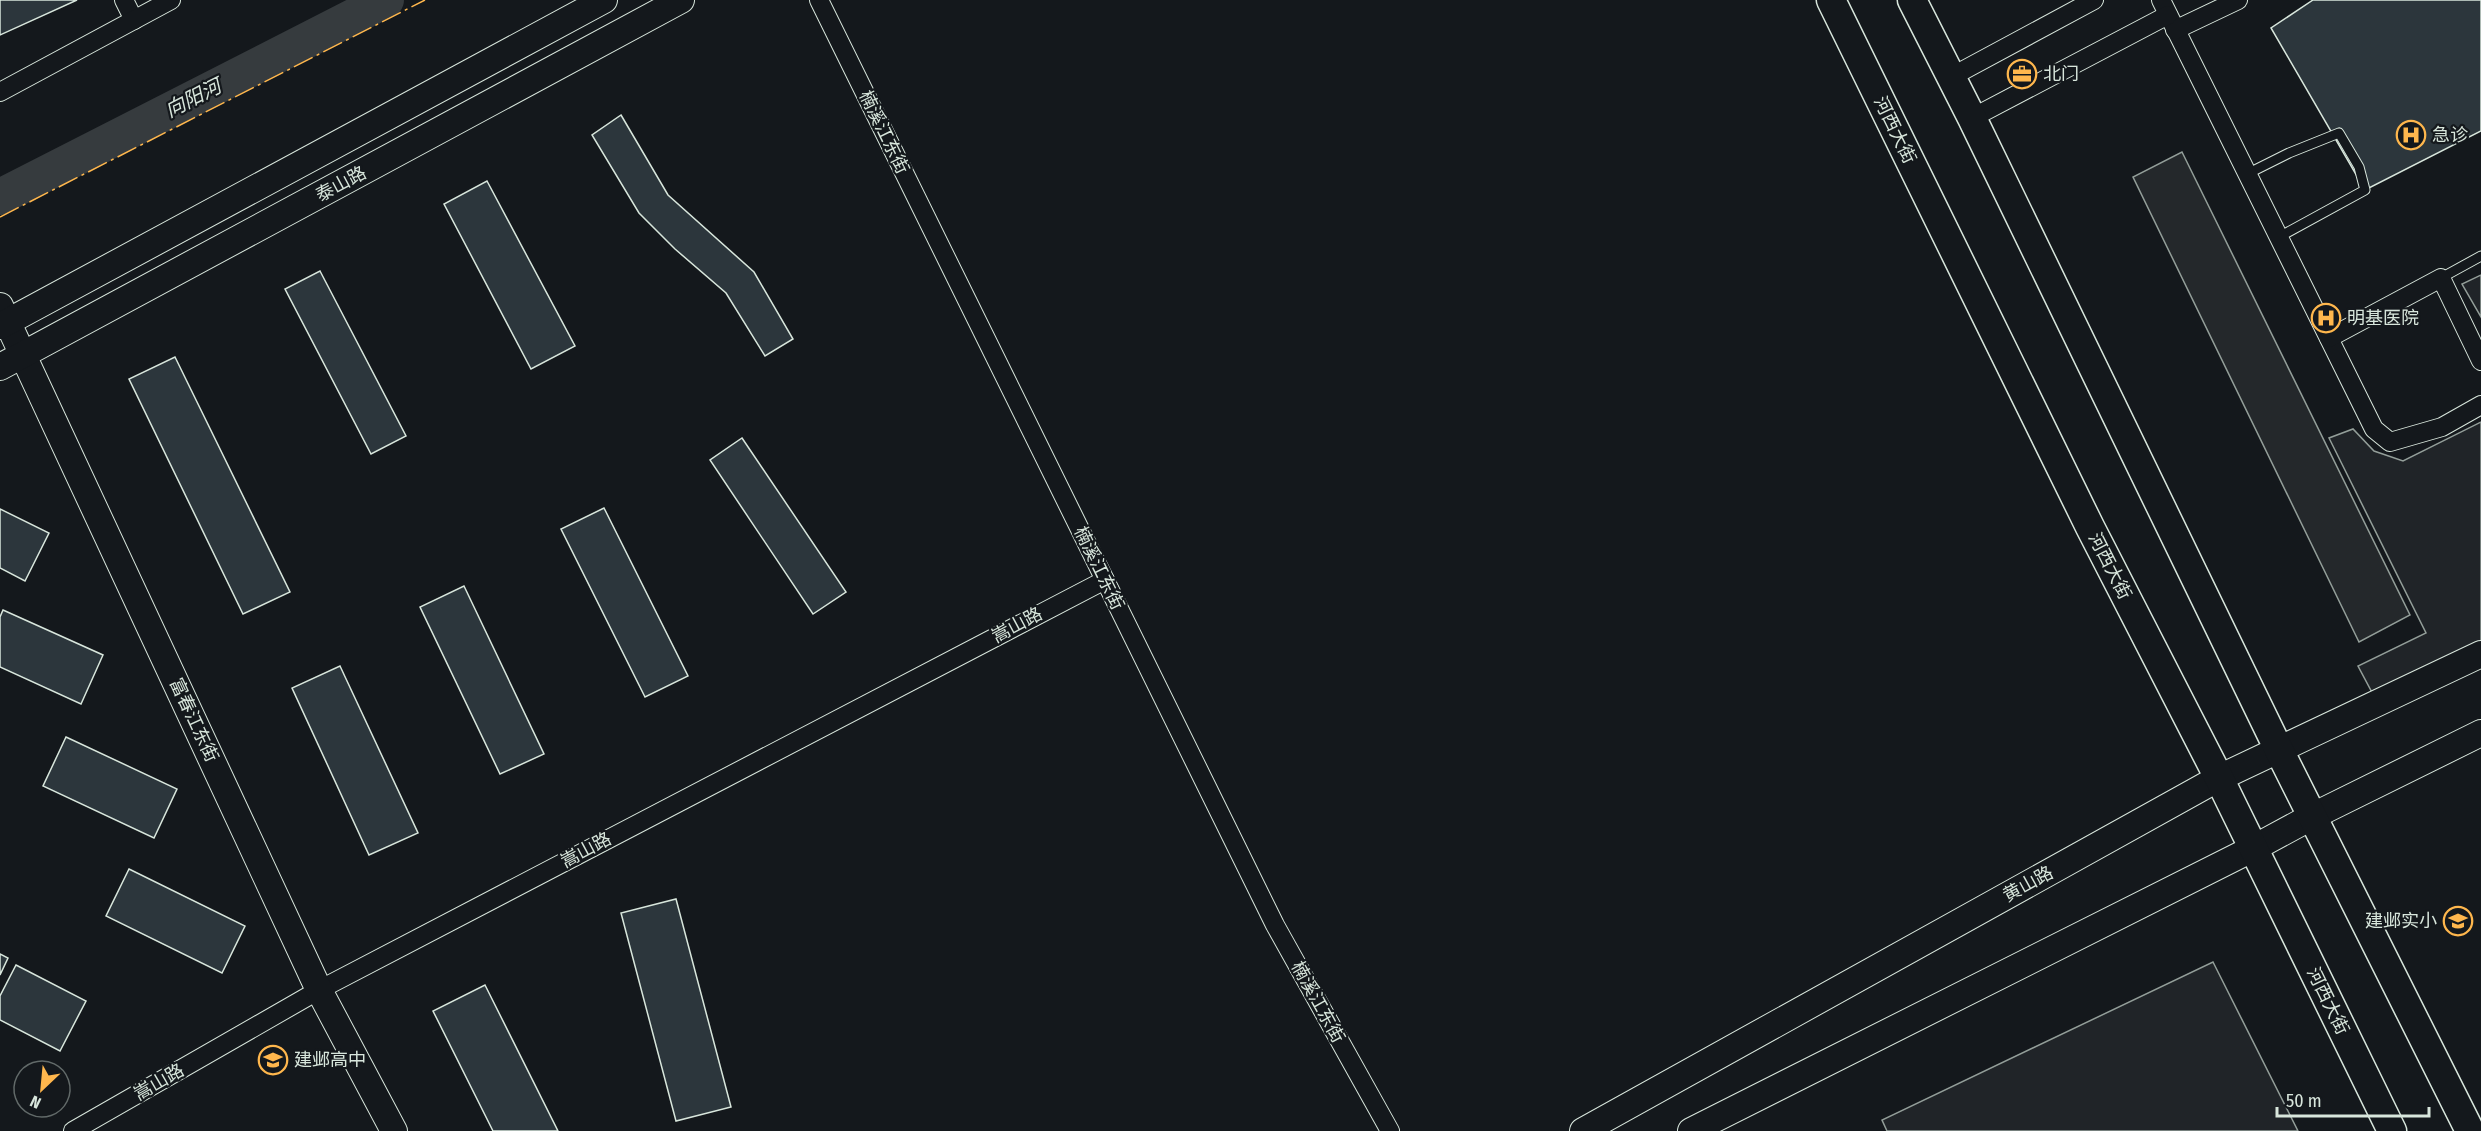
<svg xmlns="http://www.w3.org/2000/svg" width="2481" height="1131" font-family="'Fira Sans Condensed','Noto Sans SC',sans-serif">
  <rect width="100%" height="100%" fill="#14181c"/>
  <g fill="#202428" stroke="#939e99" stroke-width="1.5">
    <polygon points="2481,275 2481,317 2462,284"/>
    <polygon points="2481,422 2481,650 2375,698 2358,666 2426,633 2329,438 2353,429 2374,451 2403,461"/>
    <polygon points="2213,962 2298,1131 1887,1131 1882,1120"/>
  </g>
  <polygon fill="#24282b" stroke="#939e99" stroke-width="1.5" points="2182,152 2410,615 2359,642 2133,177"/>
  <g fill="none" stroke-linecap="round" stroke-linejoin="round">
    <polyline stroke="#363b3e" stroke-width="36" points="0,197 386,0"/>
  </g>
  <g fill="#2c363c" stroke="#d8e6dc" stroke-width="1.5">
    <polygon points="0,0 77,0 0,35"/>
    <polygon points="2313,0 2481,0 2481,131 2365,190 2271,28"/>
    <polygon points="621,115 668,195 754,272 793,339 765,356 726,293 675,249 639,213 592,135"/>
    <polygon points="487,181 575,346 531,369 444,204"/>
    <polygon points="320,271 406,436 371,454 285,289"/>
    <polygon points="175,357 290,592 243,614 129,379"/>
    <polygon points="742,438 846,592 813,614 710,460"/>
    <polygon points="604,508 688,676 645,697 561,529"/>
    <polygon points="0,509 49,533 25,581 0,568"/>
    <polygon points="464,586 544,754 500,774 420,607"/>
    <polygon points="3,610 103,655 81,704 0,667 0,617"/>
    <polygon points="340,666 418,833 369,855 292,688"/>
    <polygon points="66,737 177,789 154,838 43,786"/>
    <polygon points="129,869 245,926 222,973 106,916"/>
    <polygon points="676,899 731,1107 676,1121 621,913"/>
    <polygon points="0,954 8,958 0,975"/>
    <polygon points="16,965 86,1001 60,1051 0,1020 0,996"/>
    <polygon points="485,985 558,1131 493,1131 433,1011"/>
  </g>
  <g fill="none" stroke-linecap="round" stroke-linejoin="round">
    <g stroke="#d8e6dc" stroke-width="11">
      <g id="lane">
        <polyline points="2247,174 2289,153 2339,133 2359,167 2365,190 2279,237"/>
        <polyline points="2441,278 2481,256"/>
      </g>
    </g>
    <g stroke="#d8e6dc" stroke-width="20">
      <g id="street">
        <polyline points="124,0 134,20"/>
        <polyline points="819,0 1275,925 1390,1131"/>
        <polyline points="2161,0 2374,429 2390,442 2442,427 2481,405"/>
        <polyline points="2175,30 2238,0"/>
        <polyline points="1951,77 2094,0"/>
        <polyline points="0,92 171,0"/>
        <polyline points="1972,118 2168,15"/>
        <polyline points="2329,338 2441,278 2481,361"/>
        <polyline points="73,1131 319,990 1105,580"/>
      </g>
    </g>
    <g stroke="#d8e6dc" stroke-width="28">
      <g id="secondary">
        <polyline points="0,306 319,990 394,1131"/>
        <polyline points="0,326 604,0"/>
        <polyline points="0,367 681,0"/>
        <polyline points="1583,1131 2219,778 2481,654"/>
        <polyline points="1691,1131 2252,849 2313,816 2481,733"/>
      </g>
    </g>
    <g stroke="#d8e6dc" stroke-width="31">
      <g id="primary">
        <polyline points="1831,0 2090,527 2219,778 2392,1131"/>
        <polyline points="1912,0 1972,118 2279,750 2470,1131"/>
      </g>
    </g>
    <use href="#lane" stroke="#14181c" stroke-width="9"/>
    <use href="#street" stroke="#14181c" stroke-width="18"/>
    <use href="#secondary" stroke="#14181c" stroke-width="26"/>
    <use href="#primary" stroke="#14181c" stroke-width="28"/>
    <polyline stroke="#ffb74d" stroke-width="1.5" stroke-dasharray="21 4.5 3 4.5" stroke-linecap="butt" points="0,217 425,0"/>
  </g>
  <defs>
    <g id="office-ring" transform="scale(1.5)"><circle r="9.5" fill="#14181c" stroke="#ffb74d" stroke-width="1.5"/><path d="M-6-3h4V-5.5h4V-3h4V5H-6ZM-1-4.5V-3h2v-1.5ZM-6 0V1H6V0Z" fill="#ffb74d"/></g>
    <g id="hospital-ring" transform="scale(1.5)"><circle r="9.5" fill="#14181c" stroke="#ffb74d" stroke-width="1.5"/><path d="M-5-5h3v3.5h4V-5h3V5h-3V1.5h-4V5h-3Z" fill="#ffb74d"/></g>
    <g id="school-ring" transform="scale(1.5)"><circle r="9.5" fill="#14181c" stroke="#ffb74d" stroke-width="1.5"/><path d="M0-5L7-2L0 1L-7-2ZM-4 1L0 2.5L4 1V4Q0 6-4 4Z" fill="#ffb74d"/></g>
  </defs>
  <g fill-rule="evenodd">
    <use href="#office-ring" x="2022" y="74"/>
    <use href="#hospital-ring" x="2411" y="135"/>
    <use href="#hospital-ring" x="2326" y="318"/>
    <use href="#school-ring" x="2458" y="921"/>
    <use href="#school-ring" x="273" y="1060"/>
  </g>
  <g text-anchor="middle" stroke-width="4.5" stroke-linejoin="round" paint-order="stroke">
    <g font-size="18" fill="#d8e6dc" stroke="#14181c" text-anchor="start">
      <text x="2043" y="80">北门</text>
      <text x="2432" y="141">急诊</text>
      <text x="2347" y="324">明基医院</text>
      <text x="2437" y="927" text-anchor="end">建邺实小</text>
      <text x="294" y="1066">建邺高中</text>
    </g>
    <g font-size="18" fill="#d8e6dc" stroke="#14181c">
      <text transform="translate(1895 130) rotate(64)" y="6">河西大街</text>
      <text transform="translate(884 132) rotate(64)" y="6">楠溪江东街</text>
      <text transform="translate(341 184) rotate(-28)" y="6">泰山路</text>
      <text transform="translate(2110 566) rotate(63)" y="6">河西大街</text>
      <text transform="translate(1099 568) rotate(64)" y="6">楠溪江东街</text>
      <text transform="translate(1017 625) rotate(-28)" y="6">嵩山路</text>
      <text transform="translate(194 720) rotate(65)" y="6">富春江东街</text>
      <text transform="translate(586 850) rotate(-28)" y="6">嵩山路</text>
      <text transform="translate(2028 884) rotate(-29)" y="6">黄山路</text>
      <text transform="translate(2328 1001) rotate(64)" y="6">河西大街</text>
      <text transform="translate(1318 1002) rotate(61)" y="6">楠溪江东街</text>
      <text transform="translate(159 1082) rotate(-30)" y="6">嵩山路</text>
    </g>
    <g font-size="20" font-style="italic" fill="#d8e6dc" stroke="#14181c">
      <text transform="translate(193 98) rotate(-27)" y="7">向阳河</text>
    </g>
  </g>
  <g transform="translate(42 1089) rotate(206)"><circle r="28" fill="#14181c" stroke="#626a69" stroke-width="1.5"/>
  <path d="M0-4.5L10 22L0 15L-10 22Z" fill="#ffb74d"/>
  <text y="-9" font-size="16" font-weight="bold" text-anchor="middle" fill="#d8e6dc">N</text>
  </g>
  <path d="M2277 1107v9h152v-9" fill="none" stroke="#d8e6dc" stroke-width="3"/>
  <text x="2286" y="1107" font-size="18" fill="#d8e6dc" stroke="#14181c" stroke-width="4.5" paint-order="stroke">50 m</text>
</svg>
